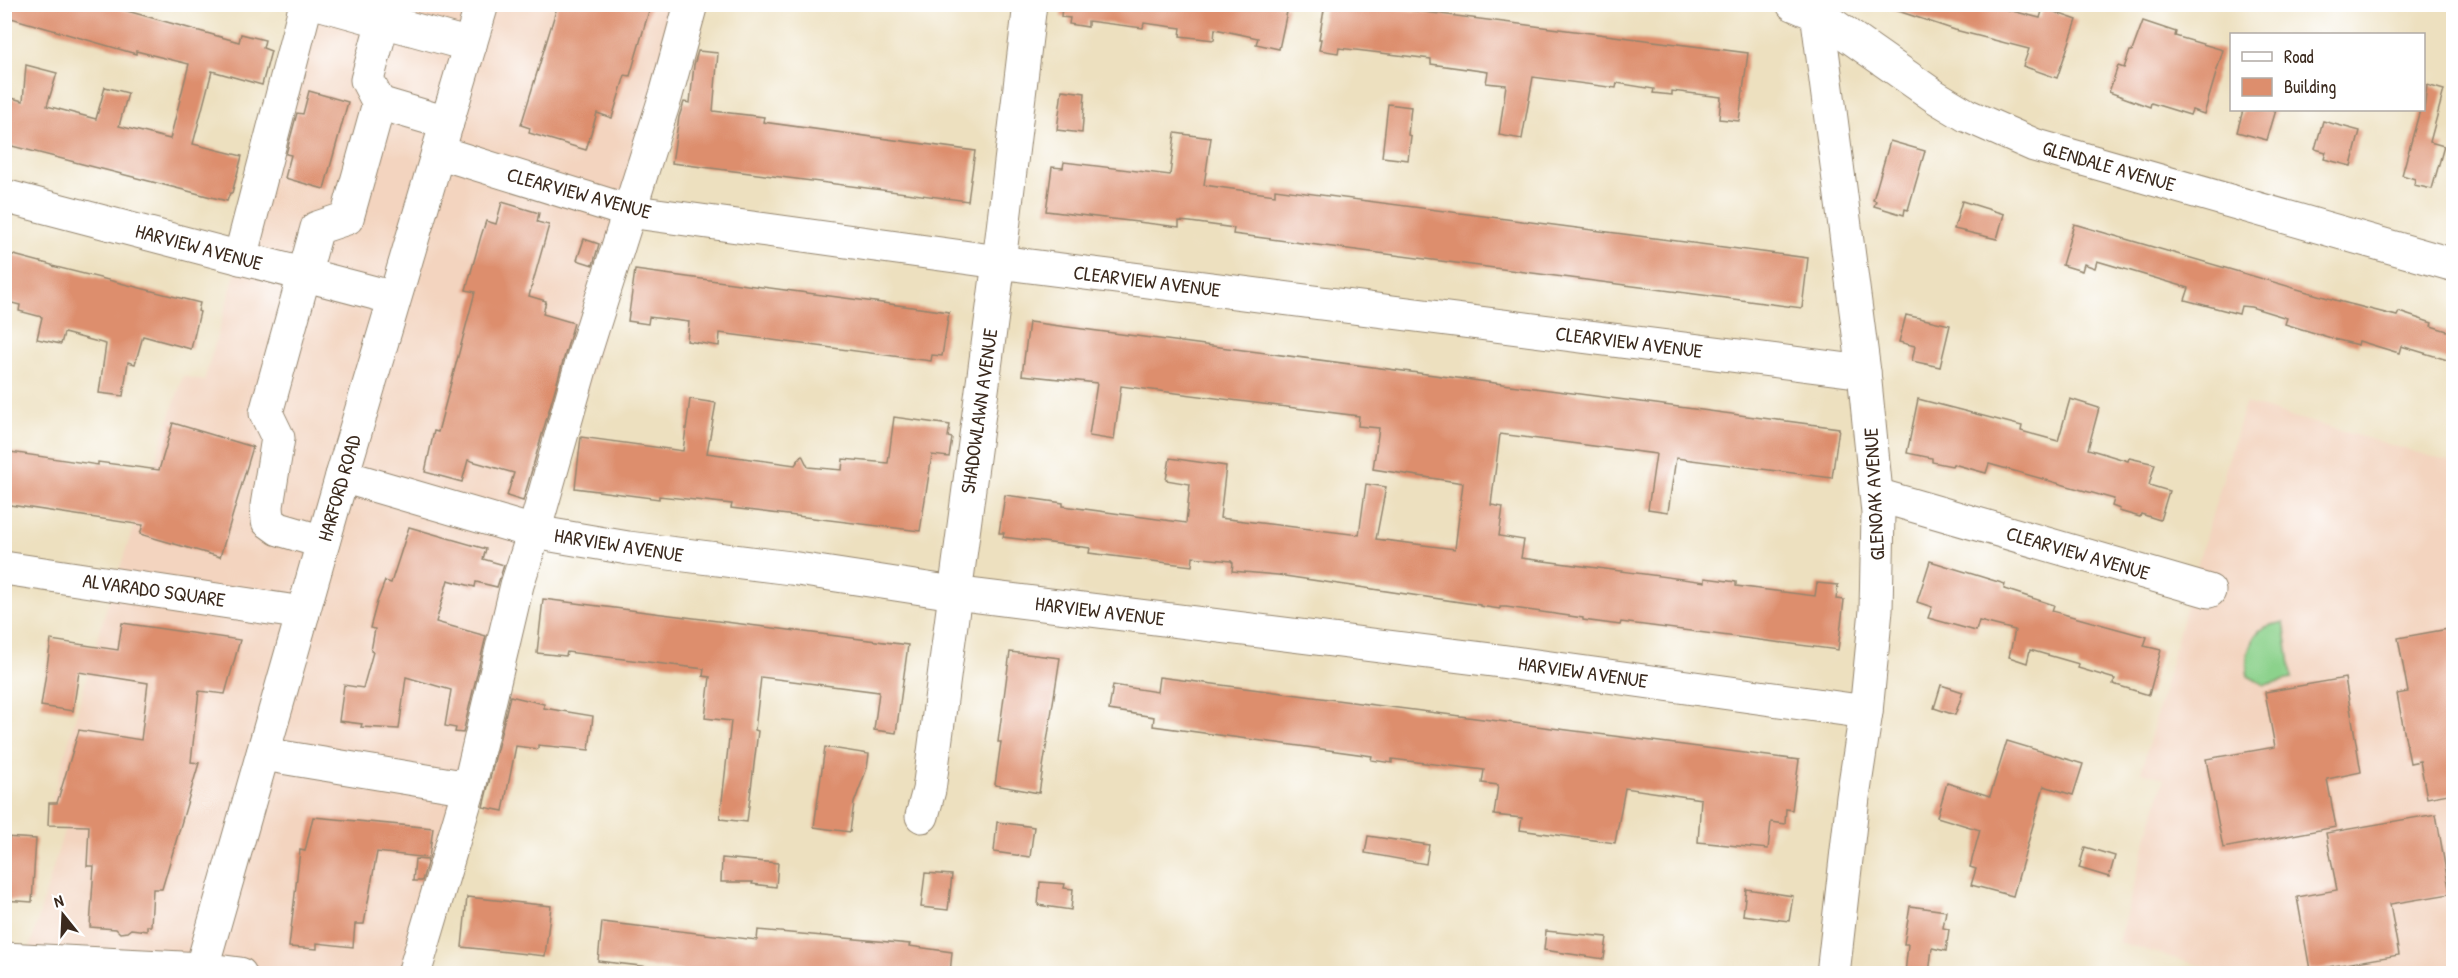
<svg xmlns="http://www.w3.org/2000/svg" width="2458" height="978" font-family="'Patrick Hand',sans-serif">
  <rect width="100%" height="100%" fill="#fff"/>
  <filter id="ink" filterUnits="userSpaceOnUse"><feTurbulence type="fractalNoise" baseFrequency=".0167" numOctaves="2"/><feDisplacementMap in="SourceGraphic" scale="12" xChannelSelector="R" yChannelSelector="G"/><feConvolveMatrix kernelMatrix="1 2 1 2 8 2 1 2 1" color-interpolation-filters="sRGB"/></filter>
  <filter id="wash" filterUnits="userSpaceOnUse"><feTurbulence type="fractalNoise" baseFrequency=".008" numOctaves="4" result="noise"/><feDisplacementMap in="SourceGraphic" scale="24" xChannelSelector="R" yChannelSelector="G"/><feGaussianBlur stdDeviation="1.35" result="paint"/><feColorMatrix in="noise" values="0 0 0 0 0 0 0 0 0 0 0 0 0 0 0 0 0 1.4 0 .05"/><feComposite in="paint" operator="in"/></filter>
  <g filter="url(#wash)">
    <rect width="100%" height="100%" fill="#ede0bf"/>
    <g fill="#f3d4bf">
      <polygon points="313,5 697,5 420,973 22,974 72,803 52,801 103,619 183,376 204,381"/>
      <polygon points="2245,403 2453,463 2453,973 2226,973 2118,942 2164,778 2141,772 2197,566"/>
    </g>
    <path fill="#8cd28c" stroke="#647e55" stroke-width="1.5" d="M2284 622 2292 679 2264 685 2248 676C2244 661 2249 635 2265 627 2270 625 2278 624 2284 622Z"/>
    <g id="blocks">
      <g fill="#dd8e6d">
        <polygon points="4,4 102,4 239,42 241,34 265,40 263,48 271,51 262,85 212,71 193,144 242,156 232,193 230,193 227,201 4,144 4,96 23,101 26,65 57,73 47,106 96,119 105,87 128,93 119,126 170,139 189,64 136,51 136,54 4,16"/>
        <polygon points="558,4 651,4 630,76 625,75 612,118 597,113 586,150 529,133 530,128 521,125"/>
        <polygon points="1062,4 1277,4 1288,7 1279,49 1256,44 1258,38 1215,29 1214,40 1180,36 1181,28 1144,23 1143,28 1088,21 1088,27 1069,24 1070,18 1061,17"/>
        <polygon points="1325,4 1361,4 1748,53 1739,121 1719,119 1721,97 1672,91 1672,95 1653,93 1654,89 1617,83 1616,88 1533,77 1522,139 1499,135 1506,85 1486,83 1488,72 1431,64 1431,59 1339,48 1338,53 1319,50 1321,39 1319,39"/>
        <polygon points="1893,4 1985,4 2040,18 2043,8 2077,20 2057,78 2023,66 2029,49 1955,30 1892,9"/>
        <polygon points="2143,21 2176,32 2175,36 2223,50 2204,114 2192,110 2190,115 2151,103 2150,107 2109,92 2118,66 2124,68 2130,51 2132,51"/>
        <polygon points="698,51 718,53 713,111 764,117 763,122 975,151 968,201 672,163 679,117 684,102 690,103 694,65"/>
        <polygon points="2427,85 2444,90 2430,142 2444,146 2432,189 2414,185 2415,179 2402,175 2420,110 2424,110"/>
        <polygon points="1062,90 1085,93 1082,133 1057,130"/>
        <polygon points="309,91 348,102 324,189 285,178 291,155 286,154 297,113 303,114"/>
        <polygon points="1388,104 1411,107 1408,135 1411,136 1408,160 1382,157"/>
        <polygon points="2243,110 2276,110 2267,140 2237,132"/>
        <polygon points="2323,121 2360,131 2351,166 2324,159 2326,152 2315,149"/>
        <polygon points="1175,133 1211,138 1204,185 1275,195 1275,189 1808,258 1802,308 1233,234 1234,228 1190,222 1179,221 1179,227 1046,211 1052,167 1063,168 1064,162 1170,175"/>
        <polygon points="1890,141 1925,151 1908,210 1905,209 1904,215 1874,206 1876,201 1873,200"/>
        <polygon points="1962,201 2004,214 1997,239 1954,229"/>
        <polygon points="502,202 539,213 537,222 549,225 529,296 546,301 543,314 574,323 523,501 507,496 514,473 468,460 462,482 425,472 434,431 438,432 475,292 466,290 481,236 486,221 496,224"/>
        <polygon points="2074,224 2342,302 2397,316 2399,312 2432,323 2431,326 2454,333 2454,362 2401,346 2399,353 2359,341 2358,345 2338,340 2285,324 2287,318 2251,307 2241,306 2239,314 2185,300 2189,288 2097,261 2095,268 2084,264 2082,271 2062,265"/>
        <polygon points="584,239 599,244 593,265 577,260"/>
        <polygon points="10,254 52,265 52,266 200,303 198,311 200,312 191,349 143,336 135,364 128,362 123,396 99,393 106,344 64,333 61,344 37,339 42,317 19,311 20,305 4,301 4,261 7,262"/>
        <polygon points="635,270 949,312 942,356 932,355 931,361 720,333 719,346 687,341 689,322 649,317 648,324 628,321"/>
        <polygon points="1906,315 1950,325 1940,367 1912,361 1915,346 1899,342"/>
        <polygon points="1029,322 1839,428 1832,478 1676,458 1668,512 1648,509 1656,454 1500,434 1491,505 1503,507 1499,536 1524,540 1521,558 1705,582 1705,578 1736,582 1736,586 1815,596 1817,583 1838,585 1836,599 1844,600 1838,650 1621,622 1620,625 1583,620 1583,618 1506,607 1500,607 1500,609 1480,606 1480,605 1278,575 1232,571 1233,563 1231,561 1193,557 1192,566 1089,553 1090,548 1003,537 1004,533 999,533 1005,495 1063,503 1063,506 1186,523 1190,484 1166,480 1170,458 1226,466 1220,518 1359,535 1366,484 1386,487 1376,539 1455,549 1463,483 1373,469 1379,428 1358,426 1359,416 1121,386 1114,440 1089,436 1097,383 1022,375"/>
        <polygon points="690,399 716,403 707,453 795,465 802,455 808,467 842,470 843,459 888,463 894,417 950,425 948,437 952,438 949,457 932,455 920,531 731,508 732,504 659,496 659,499 575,488 581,437 683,451"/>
        <polygon points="1918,399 2022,426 2021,431 2058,441 2070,399 2099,408 2088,449 2128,461 2129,458 2155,464 2149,485 2169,491 2160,520 2141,514 2140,517 2119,511 2120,509 2112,506 2114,499 1989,464 1986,473 1953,464 1952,466 1932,462 1932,458 1907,453"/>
        <polygon points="173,423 253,447 220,557 140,534 143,525 4,504 4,451 98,465 98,462 159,470"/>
        <polygon points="409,527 486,549 483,559 504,565 497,587 476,582 475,587 448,580 436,622 486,636 463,733 455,732 456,728 445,726 451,690 406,677 399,729 361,727 362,724 339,721 344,685 363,688 373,652 371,651 375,629 370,628 377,602 385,581 391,583"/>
        <polygon points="1930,561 2005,584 2004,589 2054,605 2052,611 2147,637 2144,646 2161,650 2149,695 2113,684 2115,679 2078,668 2079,664 2030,650 2027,663 2009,657 2015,630 1979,621 1976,631 1928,618 1932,607 1917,602"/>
        <polygon points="543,599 908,645 896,733 874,730 879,692 761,677 755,730 758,731 747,822 720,819 731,721 705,718 710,677 703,676 704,669 567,652 566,656 537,653"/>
        <polygon points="122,623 240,640 225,694 199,691 191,762 199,763 162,889 153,889 151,926 147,926 147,931 131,929 127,932 120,933 116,929 90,927 94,866 87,866 89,826 48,825 49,803 57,803 79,730 141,740 148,683 79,672 73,711 41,706 51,640 118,650"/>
        <polygon points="2454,628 2454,793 2427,798 2420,761 2410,763 2397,694 2408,692 2398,638"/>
        <polygon points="1010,652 1060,658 1039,793 995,785 1001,742 998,742"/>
        <polygon points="1159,677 1799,760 1792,810 1786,809 1785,824 1771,822 1768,849 1698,842 1701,799 1625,788 1615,843 1520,830 1522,818 1494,815 1498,785 1482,783 1484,770 1392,759 1392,763 1371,760 1372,756 1153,726 1154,717 1109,710 1113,685 1157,692"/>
        <polygon points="2345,678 2361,772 2327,779 2336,827 2223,848 2206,759 2275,747 2265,692"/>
        <polygon points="1941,685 1963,692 1955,715 1934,708"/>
        <polygon points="510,696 544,704 544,708 593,716 589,750 538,745 538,749 516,746 503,811 483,807"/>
        <polygon points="2007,741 2083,764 2073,795 2044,786 2013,896 1971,885 1976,869 1970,867 1980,830 1937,817 1947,783 1990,796"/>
        <polygon points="825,747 869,754 867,768 854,803 850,832 814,827"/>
        <polygon points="2436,814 2450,894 2390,904 2399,955 2310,970 2297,897 2337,890 2326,833"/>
        <polygon points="313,817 433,828 429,858 377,852 364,924 355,924 353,947 317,943 317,949 289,947 300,850 305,851"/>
        <polygon points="997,822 1034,827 1030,857 994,852"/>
        <polygon points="1368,836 1429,845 1426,864 1365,853"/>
        <polygon points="4,837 36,839 32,902 4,900"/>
        <polygon points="2085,847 2115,856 2109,877 2079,868"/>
        <polygon points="722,858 778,863 776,887 752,884 753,882 721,882"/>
        <polygon points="415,859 428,860 422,881 413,881"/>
        <polygon points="925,873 952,875 948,910 921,907"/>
        <polygon points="1040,882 1065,884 1064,888 1073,889 1071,910 1038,905"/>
        <polygon points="1746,889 1793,896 1789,921 1743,915"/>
        <polygon points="467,897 551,906 545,956 462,947"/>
        <polygon points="1910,906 1946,911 1943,928 1949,929 1946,951 1932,948 1929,974 1905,974 1908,944 1904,944"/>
        <polygon points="602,922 757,940 758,930 910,944 909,946 952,952 950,974 710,974 598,961"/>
        <polygon points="1546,931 1607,937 1604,959 1544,950"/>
      </g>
    </g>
  </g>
  <g filter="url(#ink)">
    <use href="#blocks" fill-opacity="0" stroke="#94856e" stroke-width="1.5"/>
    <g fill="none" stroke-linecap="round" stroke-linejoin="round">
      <g stroke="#94856e" stroke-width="35">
        <g id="minor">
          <polyline points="321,4 470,45"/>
          <polyline points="1793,4 1819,15 1936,97 1966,115 2034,145 2454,265"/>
          <polyline points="1816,4 1864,372 1878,513 1876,610 1866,712 1853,797 1833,974"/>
          <polyline points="379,103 447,123"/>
          <polyline points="438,152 628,211 999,262 1864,372"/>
          <polyline points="4,196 394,298"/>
          <polyline points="240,258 306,4"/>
          <polyline points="342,476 534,532 628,548 791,568 954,593 1500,661 1866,712"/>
          <polyline points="1877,495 2209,591"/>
          <polyline points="323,542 279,529 268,521 267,506 278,438 266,413 317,228 347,218 379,103 367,80 383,21"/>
          <polyline points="4,568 303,613"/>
          <polyline points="263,754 469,788"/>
          <polyline points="922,816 929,790 999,262 1030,4"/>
          <polyline points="4,959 202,969 240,974"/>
          <polyline points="414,974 469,788 517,585 534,532 584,355 666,95 691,4"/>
        </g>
      </g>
      <g stroke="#94856e" stroke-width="35">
        <polyline id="major" points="200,974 342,476 482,4"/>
      </g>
      <use href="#minor" stroke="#fff" stroke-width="33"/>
      <use href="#major" stroke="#fff" stroke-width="33"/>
    </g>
  </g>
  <g text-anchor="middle" stroke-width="4.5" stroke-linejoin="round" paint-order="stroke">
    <g font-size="20" fill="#3b2a1e" stroke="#fff">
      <text transform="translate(2109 166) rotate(16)" y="7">GLENDALE AVENUE</text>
      <text transform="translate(579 193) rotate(15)" y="7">CLEARVIEW AVENUE</text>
      <text transform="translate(199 247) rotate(15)" y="7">HARVIEW AVENUE</text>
      <text transform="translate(1147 281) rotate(7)" y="7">CLEARVIEW AVENUE</text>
      <text transform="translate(1629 342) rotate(7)" y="7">CLEARVIEW AVENUE</text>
      <text transform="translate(979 411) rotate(-82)" y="7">SHADOWLAWN AVENUE</text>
      <text transform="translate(339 488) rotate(-74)" y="7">HARFORD ROAD</text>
      <text transform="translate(1874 494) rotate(-93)" y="7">GLENOAK AVENUE</text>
      <text transform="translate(619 545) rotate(9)" y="7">HARVIEW AVENUE</text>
      <text transform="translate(2078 553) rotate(16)" y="7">CLEARVIEW AVENUE</text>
      <text transform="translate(154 590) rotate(8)" y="7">ALVARADO SQUARE</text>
      <text transform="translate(1100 611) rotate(7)" y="7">HARVIEW AVENUE</text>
      <text transform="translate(1583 672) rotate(8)" y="7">HARVIEW AVENUE</text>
    </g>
  </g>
  <rect width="2458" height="978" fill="none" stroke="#fff" stroke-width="24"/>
  <rect x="2230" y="33" width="195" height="78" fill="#ffffff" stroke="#b1aaa5" stroke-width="1.5"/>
  <rect x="2242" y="52" width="30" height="9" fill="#ffffff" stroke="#b1aaa5" stroke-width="1.5"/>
  <text x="2284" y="63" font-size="18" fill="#3b2a1e">Road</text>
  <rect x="2242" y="78" width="30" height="18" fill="#dd8e6d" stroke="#b1aaa5" stroke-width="1.5"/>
  <text x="2284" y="93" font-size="18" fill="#3b2a1e">Building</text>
  <g transform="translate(63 915) rotate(342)" stroke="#ffffff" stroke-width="4.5" paint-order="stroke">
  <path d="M0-4.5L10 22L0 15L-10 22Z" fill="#3b2a1e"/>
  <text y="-9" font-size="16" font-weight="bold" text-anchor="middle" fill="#3b2a1e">N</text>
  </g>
</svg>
